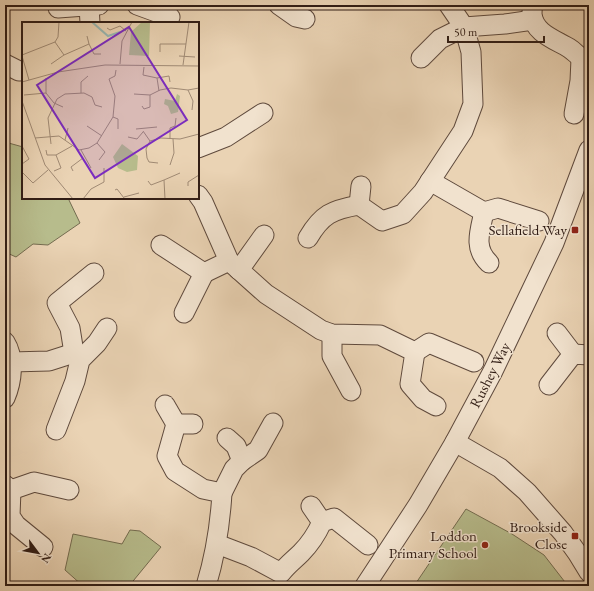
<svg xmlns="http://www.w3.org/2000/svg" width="594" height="591" font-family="'EB Garamond',serif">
  <rect width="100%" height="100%" fill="#ead3b4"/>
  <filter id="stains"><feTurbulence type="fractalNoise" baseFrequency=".005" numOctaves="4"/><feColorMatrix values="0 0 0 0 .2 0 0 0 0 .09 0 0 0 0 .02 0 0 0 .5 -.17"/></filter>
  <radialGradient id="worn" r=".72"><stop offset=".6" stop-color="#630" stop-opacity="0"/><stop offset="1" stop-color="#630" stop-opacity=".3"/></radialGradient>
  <g fill="#b7bc8c" stroke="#746c50">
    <polygon points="5,142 23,147 23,198 68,198 80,223 48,245 33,244 16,257 5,252"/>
    <polygon points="466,509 512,534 544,555 568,586 414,586"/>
    <polygon points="130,530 140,531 161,547 129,586 83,586 65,570 73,534 122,544"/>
  </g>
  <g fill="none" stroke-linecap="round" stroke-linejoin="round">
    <g stroke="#5f4a3d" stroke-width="21">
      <g id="minor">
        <polyline points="137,5 170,17"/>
        <polyline points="279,5 296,17 305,19"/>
        <path d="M533 5C532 8 532 10 532 14 534 33 554 39 569 48 577 53 578 58 589 61"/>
        <polyline points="89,6 90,23"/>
        <polyline points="58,8 99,5"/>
        <polyline points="421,58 440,39 464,27 505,24 533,20"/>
        <polyline points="5,64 19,71"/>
        <polyline points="574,114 580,81 581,59"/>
        <polyline points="198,148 226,137 263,113"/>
        <path d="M430 181 484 212C480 231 473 248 489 263"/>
        <polyline points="198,195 203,202 229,261 266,294 321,330 332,334 380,335 415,352 410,384 423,399 436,406"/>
        <polyline points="359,205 361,186"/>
        <polyline points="484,212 498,208 539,221"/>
        <path d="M308 238C322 214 332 210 359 205L382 221 403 214 423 192 463 131 473 104 471 52 464 27 449 5"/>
        <polyline points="161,245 204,273 229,261"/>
        <polyline points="239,270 264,235"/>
        <polyline points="184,313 204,273"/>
        <polyline points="557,333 573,354"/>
        <polyline points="332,334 332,356 351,391"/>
        <path d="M5 342C15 358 12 382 5 398"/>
        <polyline points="415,352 429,343 474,362"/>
        <polyline points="74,353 70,328 57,303 94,273"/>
        <polyline points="11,362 49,361 74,353 80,360"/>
        <polyline points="549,385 573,354 589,355"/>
        <polyline points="165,405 176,424"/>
        <path d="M193 424H176L167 456 175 471 203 489 222 493C220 527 216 553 206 586"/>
        <polyline points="56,430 75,381 80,360 97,343 107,328"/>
        <polyline points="227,438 236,446 242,461"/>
        <polyline points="455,442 500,468 527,492 563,533 578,554 589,572"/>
        <polyline points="5,485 11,490 10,516 16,525 43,547"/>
        <polyline points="11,490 34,482 69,490"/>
        <polyline points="222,493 234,469 242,461 258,450 273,423"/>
        <polyline points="311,506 322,522"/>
        <path d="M217 544 251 557 281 573C287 565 294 560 301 553 310 544 317 533 322 522L334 518 368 545"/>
        <polyline points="365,586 418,505 455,442 493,371 554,243 589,150"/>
      </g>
    </g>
    <use href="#minor" stroke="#f1e2ce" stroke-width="19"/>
  </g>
  <g fill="#8f2418" stroke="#f1e2ce" stroke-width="1.5">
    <rect x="571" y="226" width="8" height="8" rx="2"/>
    <rect x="571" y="532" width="8" height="8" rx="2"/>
    <circle cx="485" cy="545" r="4"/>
  </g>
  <g text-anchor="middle" stroke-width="3" stroke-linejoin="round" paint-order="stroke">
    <g font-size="15" fill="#311d15" stroke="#f1e2ce" text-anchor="end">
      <text x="567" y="235">Sellafield Way</text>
      <text x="567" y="532">Brookside<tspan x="567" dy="17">Close</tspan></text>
      <text x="477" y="541">Loddon<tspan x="477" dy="17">Primary School</tspan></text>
    </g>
    <g font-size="15" fill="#311d15" stroke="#f1e2ce">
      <text transform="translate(490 375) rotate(-63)" y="5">Rushey Way</text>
    </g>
  </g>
  <g transform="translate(22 22)">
    <rect width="177" height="177" fill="#ead3b4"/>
    <path d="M120 0H128L127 34 107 33 109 10ZM155 72 158 74 156 90 149 92 146 84 142 82 143 77 153 79ZM100 122 116 134 115 148 105 150 96 146 91 135Z" fill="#b7bc8c"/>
    <path fill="none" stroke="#98b7b2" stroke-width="2" d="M70 0 86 14 98 10"/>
    <path fill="none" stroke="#a08a74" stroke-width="1" d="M85 6 88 8 98 4 104 9M33 20 42 33 67 22 65 14M67 22 72 32H79M138 30V22H164M0 33 33 20 36 15 37 0M0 34 7 58M157 34 173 35M29 42 42 33M98 42 100 19 110 0M161 43 167 0M122 45 121 53 135 56 137 69M135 56 147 54 148 60M0 60 36 50 83 43 177 44M166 68 171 79 170 88M24 71 32 81 41 85M24 71V56M59 71V60L66 54M112 72 128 73M2 73 24 71M0 79 23 143 51 177M120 84 122 87 128 85V73L138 68 149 66 166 68 177 66M91 95 96 97V107M65 104 80 114M114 107 135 105M121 109 128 119M106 115 115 117 121 110M13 116 37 114 57 128 67 126 75 121 91 95 93 74 87 57 93 54 94 48M148 117V106L153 104 154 96M43 118 46 106M75 121 83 130 77 138M29 122 26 96 35 77 43 72 62 71 70 75 73 83 80 85M0 124 7 137 0 142M24 128 25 133H34L50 124M59 128 69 146M136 141 127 140 125 136 124 127 128 119 139 116 158 117 177 112M148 143 152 131 151 117M32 149 39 146 34 133M51 149 49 145 61 136M0 150 11 161 26 148M126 159 129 163 142 158M166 164V160L177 153M93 168 95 167 102 176M102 175 117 171M61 177 69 167 82 160V146M143 177 142 158 158 151"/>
    <path fill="#7b2cbf" fill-opacity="0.15" stroke="#7b2cbf" stroke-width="2" d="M107 5 165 98 73 156 15 63Z"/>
    <rect width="177" height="177" fill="none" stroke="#311d15" stroke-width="2"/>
  </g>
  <rect width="594" height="591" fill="none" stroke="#ead3b4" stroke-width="20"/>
  <rect x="6" y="6" width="582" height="579" fill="none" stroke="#311d15" stroke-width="2"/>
  <rect x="10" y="10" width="574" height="571" fill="none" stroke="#311d15"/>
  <g transform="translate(38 553) rotate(122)" stroke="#f1e2ce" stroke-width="3" paint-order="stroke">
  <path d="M0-3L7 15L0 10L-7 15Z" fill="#311d15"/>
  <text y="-6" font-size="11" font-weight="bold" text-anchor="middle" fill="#311d15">N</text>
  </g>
  <path d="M448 36v6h96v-6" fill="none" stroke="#311d15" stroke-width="2"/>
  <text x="454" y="36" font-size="12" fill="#311d15" stroke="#f1e2ce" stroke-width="3" paint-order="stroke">50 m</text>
  <rect width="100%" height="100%" filter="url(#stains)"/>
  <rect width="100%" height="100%" fill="url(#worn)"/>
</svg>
